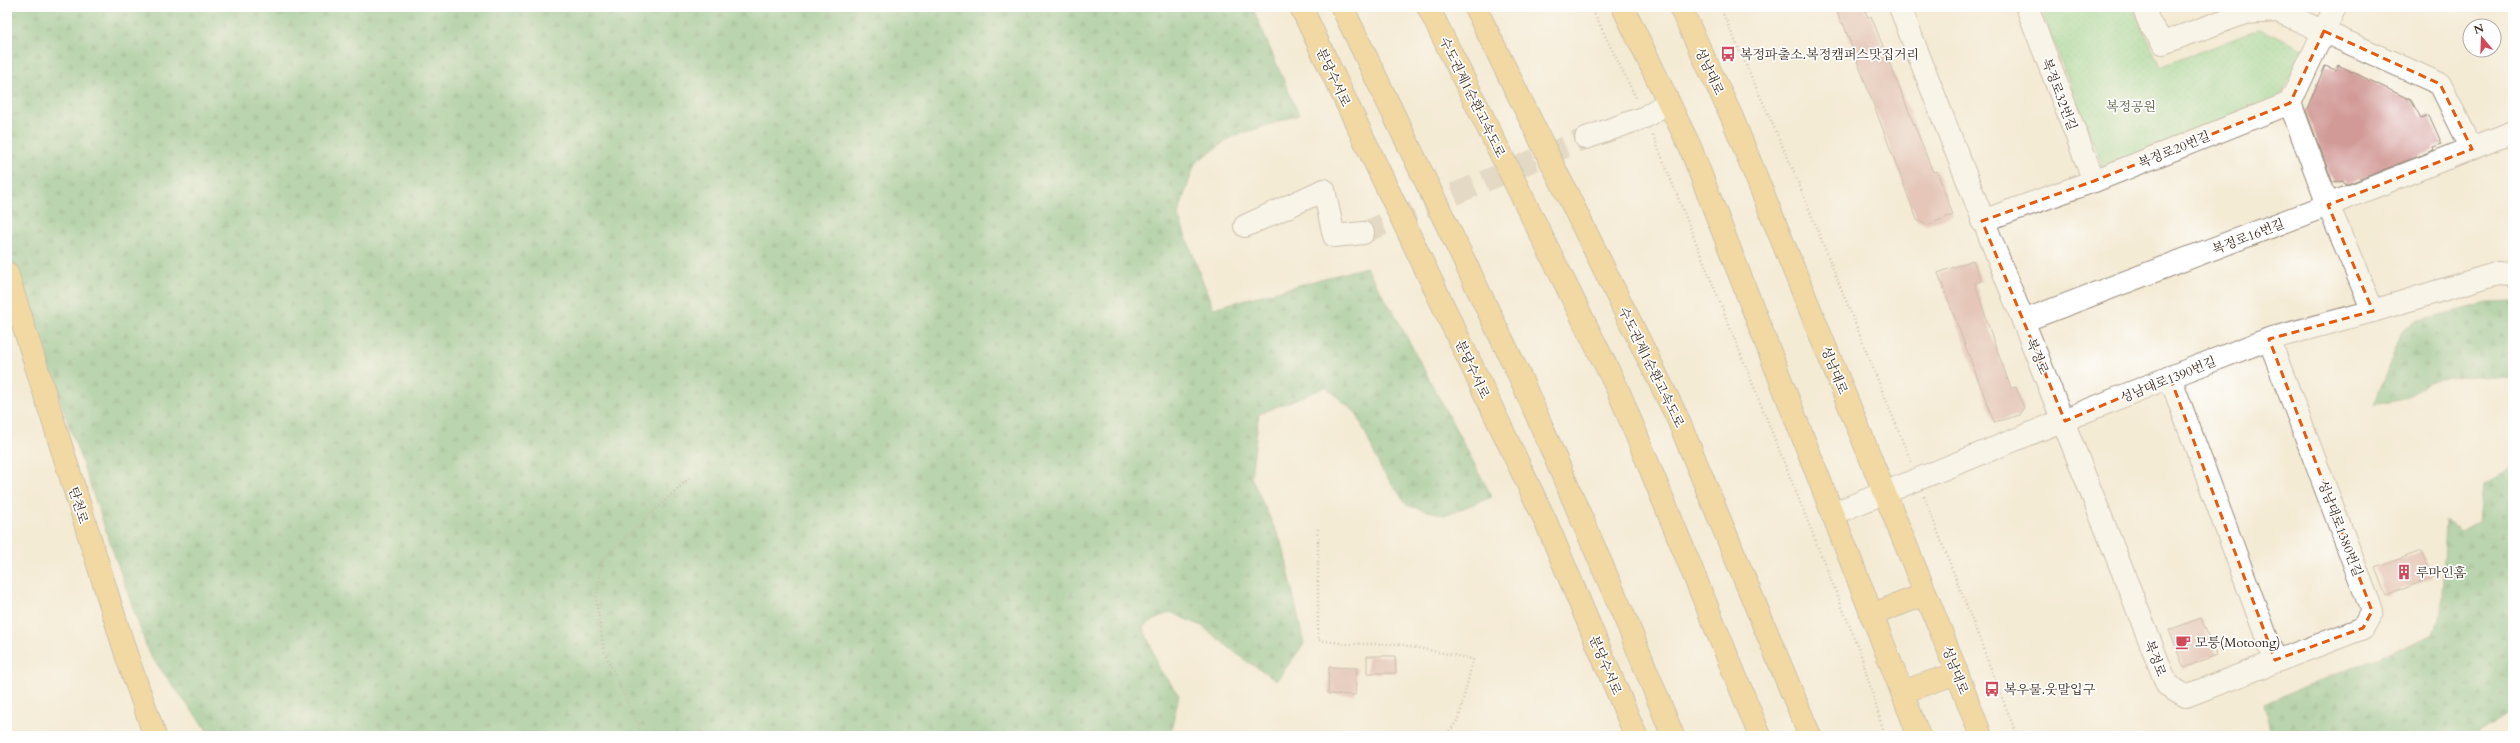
<svg xmlns="http://www.w3.org/2000/svg" width="2520" height="743" font-family="Cardo,'Noto Serif KR',serif">
  <defs>
    <pattern id="grass-dots" width="8" height="8" patternUnits="userSpaceOnUse"><rect width="8" height="8" fill="#8ed894"/><path d="M2 2h.1M6 6h.1" fill="none" stroke="#7bba7f" stroke-width="1.8" stroke-linecap="round"/></pattern>
    <pattern id="forest-firs" width="22" height="20" patternUnits="userSpaceOnUse"><rect width="22" height="20" fill="#72b87e"/><path d="M5 1l3.5 6h-7zM16 11l3.5 6h-7z" fill="#5f9667"/></pattern>
  </defs>
  <rect width="100%" height="100%" fill="#fff"/>
  <filter id="ink" filterUnits="userSpaceOnUse"><feTurbulence type="fractalNoise" baseFrequency=".025" numOctaves="2"/><feDisplacementMap in="SourceGraphic" scale="8" xChannelSelector="R" yChannelSelector="G"/><feConvolveMatrix kernelMatrix="1 2 1 2 8 2 1 2 1" color-interpolation-filters="sRGB"/></filter>
  <filter id="wash" filterUnits="userSpaceOnUse"><feTurbulence type="fractalNoise" baseFrequency=".012" numOctaves="4" result="noise"/><feDisplacementMap in="SourceGraphic" scale="16" xChannelSelector="R" yChannelSelector="G"/><feGaussianBlur stdDeviation="0.9" result="paint"/><feColorMatrix in="noise" values="0 0 0 0 0 0 0 0 0 0 0 0 0 0 0 0 0 1.4 0 .05"/><feComposite in="paint" operator="in"/></filter>
  <g filter="url(#wash)">
    <rect width="100%" height="100%" fill="#f4ebd5"/>
    <polygon fill="url(#grass-dots)" stroke="#648159" points="2040,7 2134,7 2160,67 2260,29 2303,49 2277,103 2103,168"/>
    <g fill="url(#forest-firs)" stroke="#56714e">
      <polygon points="7,7 1252,7 1299,115 1234,136 1195,163 1178,215 1213,308 1366,267 1395,315 1492,497 1445,515 1408,506 1381,469 1357,414 1326,387 1259,414 1251,477 1283,546 1304,644 1277,680 1246,661 1202,626 1170,612 1143,626 1160,670 1179,695 1170,736 211,736 149,654 7,248"/>
      <polygon points="2513,302 2513,379 2466,375 2430,382 2404,399 2374,405 2402,331 2415,321 2488,303"/>
      <polygon points="2513,468 2513,711 2473,736 2271,736 2264,704 2433,635 2441,615 2446,521 2461,531 2479,521 2483,484"/>
    </g>
    <g id="blocks">
      <g fill="#d29a96">
        <polygon points="1835,7 1864,7 1868,18 1871,16 1917,132 1933,172 1937,171 1953,215 1927,225 1917,220 1843,23 1841,23"/>
        <polygon points="2338,65 2411,100 2421,118 2429,115 2442,144 2433,147 2434,150 2345,185 2343,181 2333,183 2306,111 2325,66 2336,70"/>
        <polygon points="1973,260 1981,281 1975,283 1992,337 2011,388 2016,387 2024,408 2020,415 1994,422 1938,273"/>
        <polygon points="2421,551 2433,577 2386,596 2375,568"/>
        <polygon points="2201,618 2216,655 2184,668 2169,630"/>
        <polygon points="1367,656 1395,656 1396,673 1367,673"/>
        <polygon points="1329,667 1357,668 1355,695 1328,694"/>
      </g>
    </g>
  </g>
  <g filter="url(#ink)">
    <use href="#blocks" fill-opacity="0" stroke="#988a7a" stroke-width="1"/>
    <g fill="none" stroke-linecap="round" stroke-linejoin="round">
      <polyline stroke="#cfc4b0" stroke-width="22" stroke-dasharray="22 11" stroke-linecap="butt" points="1363,233 1586,138"/>
      <g stroke="#988a7a" stroke-width="24">
        <g id="minor">
          <path d="M1900 7C1987 234 2079 458 2167 685L2186 696 2363 628 2372 611 2269 339"/>
          <polyline points="2027,7 2094,181"/>
          <polyline points="2143,7 2150,24 2163,43 2245,13 2278,11 2440,84 2472,149"/>
          <polyline points="2290,103 2328,205 2373,311"/>
          <polyline points="1586,138 1645,117 1667,103"/>
          <polyline points="1982,221 2094,181 2290,103 2335,7"/>
          <polyline points="1245,226 1324,190 1334,236 1363,233"/>
          <polyline points="2023,321 2328,205 2513,132"/>
          <polyline points="2170,377 2275,660"/>
          <polyline points="1832,514 2170,377 2269,339 2373,311 2498,273 2513,274"/>
        </g>
      </g>
      <g stroke="#988a7a" stroke-width="24">
        <g id="major">
          <polyline points="1623,7 1690,147 1919,736"/>
          <polyline points="1680,7 1731,115 1942,634 1981,736"/>
          <polyline points="7,273 126,654 155,736"/>
          <polyline points="1871,615 1926,594"/>
          <polyline points="1902,692 1957,673"/>
        </g>
      </g>
      <g stroke="#988a7a" stroke-width="24">
        <g id="highway">
          <polyline points="1301,7 1546,522 1636,736"/>
          <polyline points="1342,7 1521,379 1627,623 1673,736"/>
          <polyline points="1428,7 1618,390 1760,736"/>
          <polyline points="1475,7 1677,417 1810,736"/>
        </g>
      </g>
      <g stroke="#988a7a" stroke-width="2.5" stroke-dasharray="1 3" stroke-linecap="butt">
        <polyline points="1591,7 1637,100"/>
        <polyline points="1720,7 1792,167 1911,462"/>
        <polyline points="1653,135 1860,652 1885,736"/>
        <polyline points="1924,496 2017,736"/>
        <polyline points="1318,529 1318,640 1347,644 1398,644 1473,659 1459,718 1446,736"/>
        <polyline points="643,736 604,651 596,600 603,559 689,478"/>
      </g>
      <use href="#minor" stroke="#fff" stroke-width="22"/>
      <use href="#major" stroke="#f0c469" stroke-width="22"/>
      <use href="#highway" stroke="#f0c469" stroke-width="22"/>
    </g>
  </g>
  <path d="M0 0H2520V743H0ZM2324 31 2440 84 2472 149 2328 205 2373 311 2269 339 2372 611 2363 628 2275 660 2170 377 2065 421 1982 221 2094 181 2290 103Z" fill="#f4ebd5" fill-opacity=".55" fill-rule="evenodd"/>
  <path fill="none" stroke="#e8590c" stroke-width="3" stroke-dasharray="8 5" stroke-linejoin="round" d="M2324 31 2440 84 2472 149 2328 205 2373 311 2269 339 2372 611 2363 628 2275 660 2170 377 2065 421 1982 221 2094 181 2290 103Z"/>
  <defs>
    <g id="bus-bare" transform="scale(1.2)"><path d="M-5-6H5V4H4V6H2V4H-2V6H-4V4H-5ZM-3.5-4V0h7V-4ZM-3.5 1.2v1.5H-2V1.2ZM2 1.2v1.5H3.5V1.2Z" fill="#d1495b" stroke="#fff" stroke-width="2.5" paint-order="stroke"/></g>
    <g id="building-bare" transform="scale(1.2)"><path d="M-4-6H4V6H1V3H-1V6H-4ZM-2.5-4.3h1.7v1.8h-1.7ZM.8-4.3h1.7v1.8H.8ZM-2.5-1h1.7V.8h-1.7ZM.8-1h1.7V.8H.8Z" fill="#d1495b" stroke="#fff" stroke-width="2.5" paint-order="stroke"/></g>
    <g id="cafe-bare" transform="scale(1.2)"><path d="M-5.5-4.5H6V0H3Q3 3.5 0 3.5H-2.5Q-5.5 3.5-5.5 0ZM3-3.2v2h1.7v-2ZM-6 4.5H4V6H-6Z" fill="#d1495b" stroke="#fff" stroke-width="2.5" paint-order="stroke"/></g>
  </defs>
  <g fill-rule="evenodd">
    <use href="#bus-bare" x="1728" y="54"/>
    <use href="#building-bare" x="2404" y="572"/>
    <use href="#cafe-bare" x="2183" y="642"/>
    <use href="#bus-bare" x="1992" y="689"/>
  </g>
  <g text-anchor="middle" stroke-width="3.5" stroke-linejoin="round" paint-order="stroke">
    <g font-size="13" fill="#3b2a1e" stroke="#fff" text-anchor="start">
      <text x="1740" y="59">복정파출소.복정캠퍼스맛집거리</text>
      <text x="2416" y="577">루마인홈</text>
      <text x="2195" y="647">모퉁(Motoong)</text>
      <text x="2004" y="694">복우물.웃말입구</text>
    </g>
    <g font-size="13" fill="#3b2a1e" stroke="#fff">
      <text transform="translate(1710 71) rotate(65)" y="5">성남대로</text>
      <text transform="translate(1334 77) rotate(65)" y="5">분당수서로</text>
      <text transform="translate(2060 94) rotate(69)" y="5">복정로32번길</text>
      <text transform="translate(1473 97) rotate(64)" y="5">수도권제1순환고속도로</text>
      <text transform="translate(2174 149) rotate(-22)" y="5">복정로20번길</text>
      <text transform="translate(2248 236) rotate(-21)" y="5">복정로16번길</text>
      <text transform="translate(2038 356) rotate(67)" y="5">복정로</text>
      <text transform="translate(1652 367) rotate(64)" y="5">수도권제1순환고속도로</text>
      <text transform="translate(1473 369) rotate(65)" y="5">분당수서로</text>
      <text transform="translate(1835 370) rotate(68)" y="5">성남대로</text>
      <text transform="translate(2168 379) rotate(-22)" y="5">성남대로1390번길</text>
      <text transform="translate(79 505) rotate(73)" y="5">탄천로</text>
      <text transform="translate(2341 528) rotate(69)" y="5">성남대로1380번길</text>
      <text transform="translate(2156 658) rotate(69)" y="5">복정로</text>
      <text transform="translate(1606 665) rotate(67)" y="5">분당수서로</text>
      <text transform="translate(1956 670) rotate(69)" y="5">성남대로</text>
    </g>
    <g font-size="13" fill="#545e41" stroke="#fff">
      <text x="2131" y="111">복정공원</text>
    </g>
  </g>
  <rect width="2520" height="743" fill="none" stroke="#fff" stroke-width="24"/>
  <g transform="translate(2482 38) rotate(341)"><circle r="19" fill="#ffffff" stroke="#b1aaa5"/>
  <path d="M0-3L7 15L0 10L-7 15Z" fill="#d1495b"/>
  <text y="-6" font-size="11" font-weight="bold" text-anchor="middle" fill="#3b2a1e">N</text>
  </g>
</svg>
